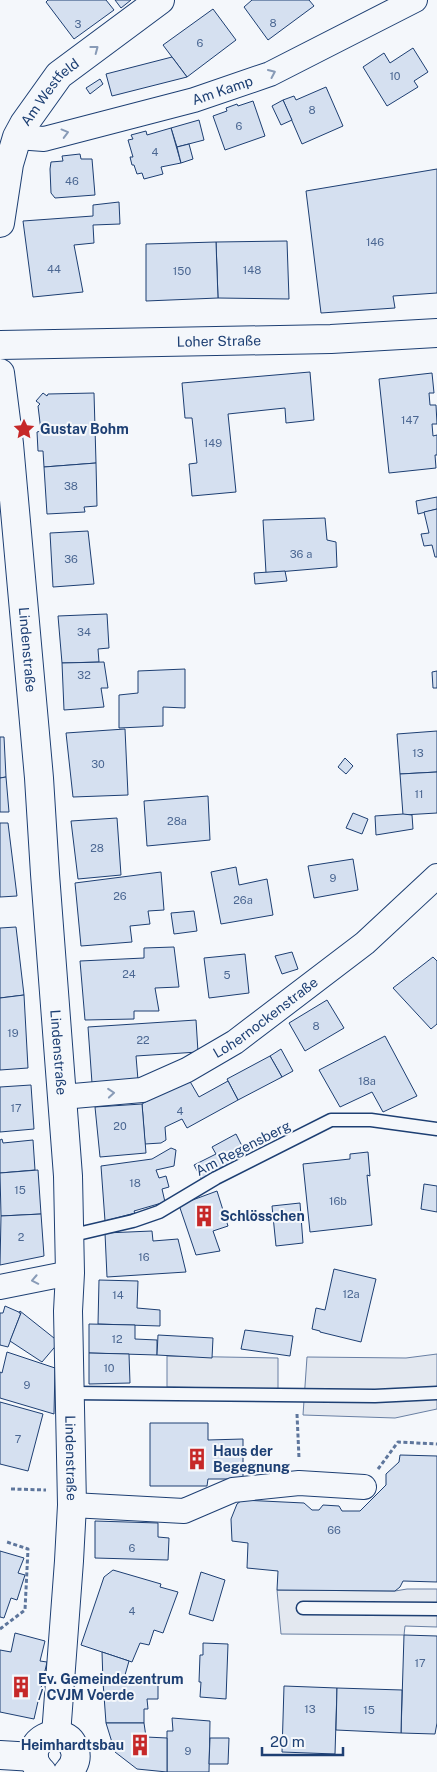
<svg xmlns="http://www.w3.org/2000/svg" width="437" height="1772" font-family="'Public Sans',sans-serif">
  <rect width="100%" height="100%" fill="#f4f7fb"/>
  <g fill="#e3e8f0" stroke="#687fa3">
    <polygon points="437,1354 437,1409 395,1418 303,1415 307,1357 406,1358"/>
    <polygon points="167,1356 278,1358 278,1389 167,1387"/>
    <polygon points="407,1589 437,1589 437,1627 405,1626 404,1635 281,1634 277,1590 395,1591"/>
  </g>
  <g fill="#d5e0f0" stroke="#1d3f73">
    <polygon points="48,0 106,0 114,10 74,39 46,2"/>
    <polygon points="115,0 131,0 121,8"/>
    <polygon points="252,0 309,0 314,6 268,40 244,7"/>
    <polygon points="213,9 236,40 187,77 163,45"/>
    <polygon points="413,48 428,72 414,81 418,87 387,106 363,67 384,53 390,63"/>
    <polygon points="172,57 187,77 112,96 106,74"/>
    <polygon points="100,79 103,84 90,94 86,88"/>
    <polygon points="326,87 343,126 302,144 283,100 294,96 296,100"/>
    <polygon points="283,100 292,120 281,125 272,106"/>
    <polygon points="253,101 265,136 225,150 213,116 227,111 226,108 237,104 238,106"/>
    <polygon points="199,120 204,140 177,147 171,128"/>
    <polygon points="171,128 181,163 161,167 163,174 144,179 142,173 137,174 134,165 132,165 130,157 133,157 128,140 133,139 131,135 146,131 147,135"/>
    <polygon points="189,144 193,159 181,163 177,147"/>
    <polygon points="80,154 81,159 92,159 95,195 55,198 51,193 50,169 51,162 63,161 62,156"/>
    <polygon points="437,169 437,293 393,296 395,308 321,313 306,191"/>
    <polygon points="119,202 120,224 93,225 94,243 74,245 83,292 33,297 23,221 93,216 93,205"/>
    <polygon points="287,241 289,299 218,298 216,242"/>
    <polygon points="216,242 218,298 146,301 146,244"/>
    <polygon points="310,372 314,420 286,423 285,408 228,414 236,492 192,496 189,464 197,463 192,418 185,418 182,383"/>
    <polygon points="432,373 434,393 429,393 430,405 436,405 437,424 432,424 433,436 437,435 437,455 435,455 436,468 389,473 379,379"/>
    <polygon points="43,393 47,396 48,394 94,393 96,463 44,467 43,451 38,451 37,432 41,431 38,406 40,404 36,401"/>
    <polygon points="96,463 97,506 84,507 85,512 47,514 44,467"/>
    <polygon points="437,497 437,509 418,514 416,501"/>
    <polygon points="437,509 437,557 435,557 432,545 424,546 421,534 429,533 424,512"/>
    <polygon points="325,518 327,540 336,542 337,567 266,573 263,520"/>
    <polygon points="88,531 94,584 53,587 50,533"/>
    <polygon points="285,571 287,581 255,584 254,573"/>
    <polygon points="107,614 109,648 98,649 99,662 62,663 58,616"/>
    <polygon points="104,662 108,688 101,688 104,707 64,710 62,663"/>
    <polygon points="185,669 185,708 163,707 163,726 119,728 119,695 138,693 138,671"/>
    <polygon points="437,671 437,688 433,688 432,672"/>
    <polygon points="125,729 128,795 73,797 66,733"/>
    <polygon points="437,731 437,772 400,774 397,734"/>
    <polygon points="0,737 4,737 6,777 0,778"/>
    <polygon points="345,758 353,766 346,774 338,767"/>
    <polygon points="437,772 437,813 403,815 400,774"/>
    <polygon points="6,777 9,812 0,812 0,778"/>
    <polygon points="208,796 210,840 147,846 144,801"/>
    <polygon points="353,813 368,819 362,834 346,828"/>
    <polygon points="403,814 412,815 413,829 376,835 375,816"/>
    <polygon points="117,818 121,875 78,879 71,821"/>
    <polygon points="0,823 8,823 17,896 0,897"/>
    <polygon points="353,859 358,890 314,898 308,866"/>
    <polygon points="236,867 239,885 267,879 273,915 221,924 211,872"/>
    <polygon points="161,872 164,910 148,911 150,924 130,926 132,942 81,946 75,883"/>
    <polygon points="194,911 197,931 174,934 171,913"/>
    <polygon points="16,927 24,995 0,998 0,928"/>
    <polygon points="174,947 179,987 155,988 159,1011 134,1011 134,1019 85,1020 80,961 144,958 144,948"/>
    <polygon points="292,952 298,969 282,974 275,956"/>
    <polygon points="245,954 249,993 209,998 204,958"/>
    <polygon points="433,957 437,961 437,1024 431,1029 393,988"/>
    <polygon points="24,995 28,1068 0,1070 0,998"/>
    <polygon points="327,1000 344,1028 305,1051 289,1023"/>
    <polygon points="196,1020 198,1052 136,1056 138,1080 92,1083 88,1027"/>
    <polygon points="385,1036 417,1096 383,1112 372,1092 340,1107 319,1070"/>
    <polygon points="281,1049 293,1071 282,1077 270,1056"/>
    <polygon points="270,1056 282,1077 238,1100 227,1079"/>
    <polygon points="188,1078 199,1097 228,1081 238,1100 187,1128 182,1119 165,1127 166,1140 161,1143 145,1144 142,1104"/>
    <polygon points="31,1085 34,1129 0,1132 0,1087"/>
    <polygon points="142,1104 146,1153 100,1157 95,1107"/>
    <polygon points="236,1134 247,1156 202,1180 194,1165 216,1154 212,1147"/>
    <polygon points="2,1139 3,1143 33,1140 35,1170 0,1173 0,1140"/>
    <polygon points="171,1148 176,1150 174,1166 156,1170 159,1178 166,1176 169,1187 162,1189 165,1202 134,1211 135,1213 105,1221 101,1166 152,1159"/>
    <polygon points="368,1152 370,1176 367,1175 372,1225 310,1232 303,1164 350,1159 350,1154"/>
    <polygon points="38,1170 41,1214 1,1216 0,1173"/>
    <polygon points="424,1184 437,1186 437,1212 421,1209"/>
    <polygon points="217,1191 228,1226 213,1231 220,1251 196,1255 179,1205"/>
    <polygon points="300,1203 303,1243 276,1246 272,1206"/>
    <polygon points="41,1214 44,1256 0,1265 1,1216"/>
    <polygon points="152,1231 153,1241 178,1239 186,1272 107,1277 105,1233"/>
    <polygon points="334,1269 376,1279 361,1342 320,1332 320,1331 312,1329 316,1308 325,1310"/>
    <polygon points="99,1280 138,1281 137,1308 160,1310 160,1326 98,1324"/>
    <polygon points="5,1306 21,1313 8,1347 0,1345 0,1313 3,1313"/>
    <polygon points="20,1311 59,1342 42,1362 10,1341 21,1313 19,1313"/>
    <polygon points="89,1324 135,1325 135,1339 157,1340 157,1355 89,1353"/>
    <polygon points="245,1330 293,1336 290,1356 241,1349"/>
    <polygon points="158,1335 213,1338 212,1358 157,1355"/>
    <polygon points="7,1352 55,1368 54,1414 0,1398 0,1372 2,1373"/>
    <polygon points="89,1353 129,1354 130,1383 89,1384"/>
    <polygon points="0,1402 43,1414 28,1471 0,1464"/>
    <polygon points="150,1423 208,1423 208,1440 243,1439 243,1479 208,1479 207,1486 150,1486"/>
    <polygon points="400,1455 437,1456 437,1582 403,1581 400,1587 395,1591 277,1590 278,1571 247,1568 248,1543 232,1541 231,1519 237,1504 242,1500 304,1503 312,1510 319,1510 323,1505 339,1506 342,1511 360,1511 386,1485 386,1474 399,1462"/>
    <polygon points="95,1521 158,1523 158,1537 169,1538 168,1560 95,1558"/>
    <polygon points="0,1551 24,1558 18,1573 25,1575 17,1600 11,1598 4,1618 0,1617"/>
    <polygon points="113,1570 161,1584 160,1587 178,1592 163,1633 154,1630 149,1645 140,1643 132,1662 81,1645 104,1577"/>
    <polygon points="201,1572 225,1580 213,1621 189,1614"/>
    <polygon points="15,1633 45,1641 40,1661 47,1662 34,1719 0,1712 0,1650 11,1652"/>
    <polygon points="404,1635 437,1636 437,1723 435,1734 401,1733"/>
    <polygon points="203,1643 228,1644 226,1699 200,1697 201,1682 199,1682 200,1655 203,1655"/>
    <polygon points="102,1652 129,1661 123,1682 103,1682"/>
    <polygon points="103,1682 158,1682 158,1699 147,1699 148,1709 144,1709 144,1723 106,1723"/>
    <polygon points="284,1686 337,1688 335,1754 282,1752"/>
    <polygon points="337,1688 402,1690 401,1733 336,1730"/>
    <polygon points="172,1718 210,1721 209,1772 167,1772 167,1731 173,1731"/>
    <polygon points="106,1723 144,1723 146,1737 167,1738 167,1772 137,1769 115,1752"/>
    <polygon points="210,1738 229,1738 228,1764 209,1764"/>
  </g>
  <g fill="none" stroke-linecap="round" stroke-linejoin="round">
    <g stroke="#1d3f73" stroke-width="15">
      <g id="lane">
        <polyline points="69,1236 133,1221 159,1212 216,1178 331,1120 371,1120 437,1129"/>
        <polyline points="69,1393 375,1396 437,1393"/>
        <polyline points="303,1608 437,1609"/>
      </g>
    </g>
    <g stroke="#1d3f73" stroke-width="26">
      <g id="street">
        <path id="s1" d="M17 137 44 139 194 100 270 74 415 0"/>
        <path id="s2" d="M62 1097 142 1090 187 1070 235 1042 365 943 437 876"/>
        <polyline points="0,1287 70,1273"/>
        <polyline points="72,1505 184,1511 233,1490 299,1483 364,1487"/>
      </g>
    </g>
    <g stroke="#1d3f73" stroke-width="30">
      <g id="secondary">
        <path id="s3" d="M0 223 9 164 17 137 24 124 59 75 160 0"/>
        <path id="s4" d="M0 345 331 339 437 333"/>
        <path id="s5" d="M0 373 9 444 39 778 45 874 68 1176 70 1273 68 1311 72 1505 69 1561 56 1735"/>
        <polyline points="0,1755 34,1757"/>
        <path d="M42 1772C13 1743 67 1717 75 1751 77 1759 74 1766 68 1772"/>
      </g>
    </g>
    <g stroke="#5e769c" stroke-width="3" stroke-dasharray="4 2.5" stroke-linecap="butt">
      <polyline points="297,1414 299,1458"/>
      <polyline points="378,1469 398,1442 437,1444"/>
      <polyline points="11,1489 46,1490"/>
      <polyline points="0,1629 25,1610 28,1549 7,1542"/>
    </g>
    <use href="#lane" stroke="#f4f7fb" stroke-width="12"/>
    <use href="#street" stroke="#f4f7fb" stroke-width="24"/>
    <use href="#secondary" stroke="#f4f7fb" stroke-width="28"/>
  </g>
  <defs><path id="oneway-chevron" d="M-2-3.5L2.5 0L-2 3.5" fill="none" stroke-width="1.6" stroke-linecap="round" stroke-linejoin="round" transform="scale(1.25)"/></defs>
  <g stroke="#889bb7">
    <use href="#oneway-chevron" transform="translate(95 49) rotate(-37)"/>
    <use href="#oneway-chevron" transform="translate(272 73) rotate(-24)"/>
    <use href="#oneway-chevron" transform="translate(65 133) rotate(-15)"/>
    <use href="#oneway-chevron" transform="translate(111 1093) rotate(-5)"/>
    <use href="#oneway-chevron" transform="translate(35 1280) rotate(169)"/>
  </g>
  <defs>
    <g id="sight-bare" transform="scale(1.725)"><path d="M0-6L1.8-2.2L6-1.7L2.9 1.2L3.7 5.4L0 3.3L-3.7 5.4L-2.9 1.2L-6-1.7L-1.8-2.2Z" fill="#c62828" stroke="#f4f7fb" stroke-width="2.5" paint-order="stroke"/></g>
    <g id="building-bare" transform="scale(1.725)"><path d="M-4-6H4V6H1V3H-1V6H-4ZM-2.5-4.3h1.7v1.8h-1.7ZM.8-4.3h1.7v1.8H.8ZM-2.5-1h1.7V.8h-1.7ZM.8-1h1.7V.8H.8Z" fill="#c62828" stroke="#f4f7fb" stroke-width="2.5" paint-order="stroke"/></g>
  </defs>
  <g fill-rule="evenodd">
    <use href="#sight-bare" x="24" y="429"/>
    <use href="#building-bare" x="204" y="1216"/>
    <use href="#building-bare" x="197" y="1459"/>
    <use href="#building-bare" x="21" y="1687"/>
    <use href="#building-bare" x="140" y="1745"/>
  </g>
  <g text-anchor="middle" stroke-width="4" stroke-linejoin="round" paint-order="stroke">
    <g font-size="11" fill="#4b6792">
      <text x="273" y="27">8</text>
      <text x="78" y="28">3</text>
      <text x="200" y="47">6</text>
      <text x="395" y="80">10</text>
      <text x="312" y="114">8</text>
      <text x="239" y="130">6</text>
      <text x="155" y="156">4</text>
      <text x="72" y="185">46</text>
      <text x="375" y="246">146</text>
      <text x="54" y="273">44</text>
      <text x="252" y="274">148</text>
      <text x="182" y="275">150</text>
      <text x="410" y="424">147</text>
      <text x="213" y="447">149</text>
      <text x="71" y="490">38</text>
      <text x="301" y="558">36 a</text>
      <text x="71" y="563">36</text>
      <text x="84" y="636">34</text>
      <text x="84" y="679">32</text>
      <text x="418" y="757">13</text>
      <text x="98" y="768">30</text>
      <text x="419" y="798">11</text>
      <text x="177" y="825">28a</text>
      <text x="97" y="852">28</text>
      <text x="333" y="882">9</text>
      <text x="120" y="900">26</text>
      <text x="243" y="904">26a</text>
      <text x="129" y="978">24</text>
      <text x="227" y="979">5</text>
      <text x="316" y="1030">8</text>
      <text x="13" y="1037">19</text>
      <text x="143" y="1044">22</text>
      <text x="367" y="1085">18a</text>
      <text x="16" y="1112">17</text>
      <text x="180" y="1115">4</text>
      <text x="120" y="1130">20</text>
      <text x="135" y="1187">18</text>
      <text x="20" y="1194">15</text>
      <text x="338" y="1205">16b</text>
      <text x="21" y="1241">2</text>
      <text x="144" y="1261">16</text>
      <text x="351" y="1298">12a</text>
      <text x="118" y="1299">14</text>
      <text x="117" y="1343">12</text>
      <text x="109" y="1372">10</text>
      <text x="27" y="1389">9</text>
      <text x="18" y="1443">7</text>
      <text x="334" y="1534">66</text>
      <text x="132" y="1552">6</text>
      <text x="132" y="1615">4</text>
      <text x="420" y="1667">17</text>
      <text x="310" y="1713">13</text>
      <text x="369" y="1714">15</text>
      <text x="188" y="1755">9</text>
    </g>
    <g font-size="14" fill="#1d3f73" stroke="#f4f7fb">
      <text dy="5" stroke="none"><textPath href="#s1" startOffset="212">Am Kamp</textPath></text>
      <text dy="5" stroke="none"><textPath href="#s3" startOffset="144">Am Westfeld</textPath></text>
      <text dy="5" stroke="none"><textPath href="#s4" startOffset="219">Loher Straße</textPath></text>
      <text dy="5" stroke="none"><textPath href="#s5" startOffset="278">Lindenstraße</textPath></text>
      <text dy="5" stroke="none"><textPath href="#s2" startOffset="224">Lohernockenstraße</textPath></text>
      <text dy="5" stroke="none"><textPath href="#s5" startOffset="682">Lindenstraße</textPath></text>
      <text transform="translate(243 1148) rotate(-27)" y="5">Am Regensberg</text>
      <text dy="5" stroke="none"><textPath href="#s5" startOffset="1088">Lindenstraße</textPath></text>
    </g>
    <g font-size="14" font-weight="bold" fill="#1d3f73" stroke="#f4f7fb" text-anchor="start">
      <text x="40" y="434">Gustav Bohm</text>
      <text x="220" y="1221">Schlösschen</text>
      <text x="213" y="1456">Haus der<tspan x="213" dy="16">Begegnung</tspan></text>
      <text x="38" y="1684">Ev. Gemeindezentrum<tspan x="38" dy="16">/ CVJM Voerde</tspan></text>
      <text x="124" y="1750" text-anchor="end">Heimhardtsbau</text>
    </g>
  </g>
  <path d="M262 1747v8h81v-8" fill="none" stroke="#1d3f73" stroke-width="2.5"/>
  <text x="270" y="1747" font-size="15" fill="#1d3f73" stroke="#f4f7fb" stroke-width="4" paint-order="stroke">20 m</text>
</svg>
